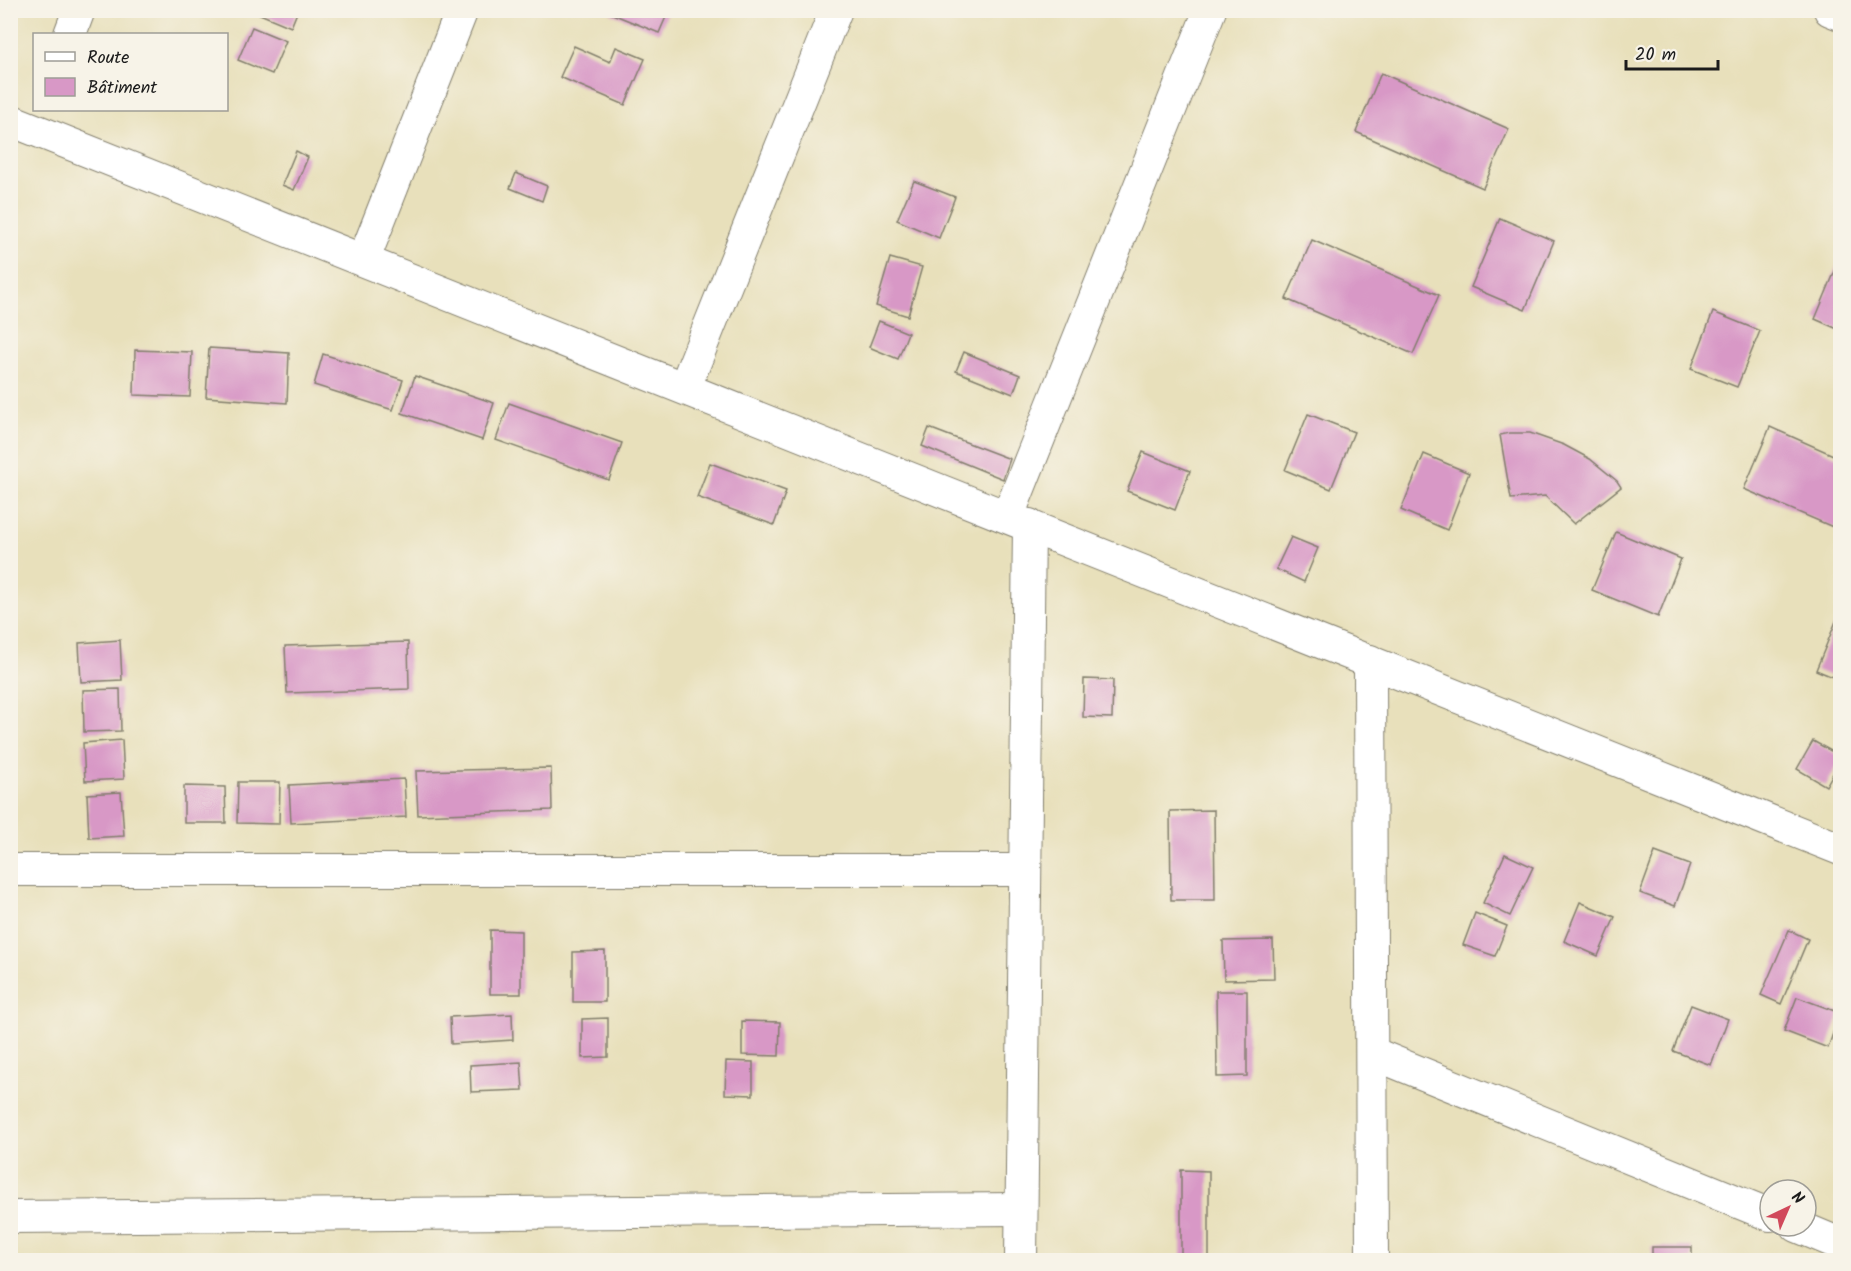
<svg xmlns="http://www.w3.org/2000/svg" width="1851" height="1271" font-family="Kalam,sans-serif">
  <rect width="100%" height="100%" fill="#f7f3e8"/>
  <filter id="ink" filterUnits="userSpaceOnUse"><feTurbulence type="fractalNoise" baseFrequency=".0167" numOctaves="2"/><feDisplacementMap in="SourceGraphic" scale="12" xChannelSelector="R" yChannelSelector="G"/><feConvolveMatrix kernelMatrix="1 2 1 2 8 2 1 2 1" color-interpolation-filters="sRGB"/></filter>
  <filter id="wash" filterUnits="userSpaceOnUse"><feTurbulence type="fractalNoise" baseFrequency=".008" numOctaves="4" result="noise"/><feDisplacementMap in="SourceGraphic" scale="24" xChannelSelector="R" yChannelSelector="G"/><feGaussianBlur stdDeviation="1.35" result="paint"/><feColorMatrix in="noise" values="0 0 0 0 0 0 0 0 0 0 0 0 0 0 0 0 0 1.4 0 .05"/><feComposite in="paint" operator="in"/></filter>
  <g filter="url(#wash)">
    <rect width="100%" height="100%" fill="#e8e0bb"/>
    <g id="blocks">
      <g fill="#d898c6">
        <polygon points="255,10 298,10 291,27 255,12"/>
        <polygon points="611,10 669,10 659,33 610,13"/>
        <polygon points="252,27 286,41 272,74 238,60"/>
        <polygon points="574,46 610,62 616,47 645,59 625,105 560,77"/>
        <polygon points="1381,73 1509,129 1483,188 1356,132"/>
        <polygon points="296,151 308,157 294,190 282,185"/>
        <polygon points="516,173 547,186 542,201 510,188"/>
        <polygon points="914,181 955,197 939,238 897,220"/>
        <polygon points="1500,218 1554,241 1525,310 1471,287"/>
        <polygon points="1312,240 1439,295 1413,354 1286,299"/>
        <polygon points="890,258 922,267 908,316 876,306"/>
        <polygon points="1840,259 1840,330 1815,319"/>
        <polygon points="1713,312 1760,331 1737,387 1691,369"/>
        <polygon points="879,321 908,333 898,359 869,347"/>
        <polygon points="209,348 289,353 287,403 206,397"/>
        <polygon points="135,350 192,352 190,397 134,395"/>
        <polygon points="964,352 1020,375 1013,394 956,371"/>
        <polygon points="323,354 403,380 393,410 314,385"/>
        <polygon points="415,376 494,403 482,440 402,413"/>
        <polygon points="509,403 622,443 609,480 496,440"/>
        <polygon points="1308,414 1354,432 1331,489 1285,470"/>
        <polygon points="1770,427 1840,458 1840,530 1744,489"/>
        <polygon points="929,428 1010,459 1003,479 922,446"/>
        <polygon points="1510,433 1530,433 1564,445 1590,459 1617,481 1621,487 1574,524 1545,496 1511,499 1500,435"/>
        <polygon points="1143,452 1190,471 1175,510 1127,491"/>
        <polygon points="1424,454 1469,473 1447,530 1401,510"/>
        <polygon points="710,463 786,491 774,525 697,497"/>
        <polygon points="1616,532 1681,559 1658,617 1592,590"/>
        <polygon points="1291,537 1318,548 1304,582 1276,569"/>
        <polygon points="1839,614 1840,615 1840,680 1816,670"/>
        <polygon points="120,640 122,680 81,682 79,643"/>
        <polygon points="408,642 409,689 287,693 285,646"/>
        <polygon points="1084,679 1113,680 1112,718 1083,717"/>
        <polygon points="120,689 121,731 84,732 83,690"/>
        <polygon points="122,740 124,779 85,781 83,743"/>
        <polygon points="1813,741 1840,756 1840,761 1826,786 1797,769"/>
        <polygon points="551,768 552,810 418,815 416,771"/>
        <polygon points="404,779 406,817 291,823 289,785"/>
        <polygon points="238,782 280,782 279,824 237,823"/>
        <polygon points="184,786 225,787 226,823 184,823"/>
        <polygon points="121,792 124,836 89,838 87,794"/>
        <polygon points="1214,810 1215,900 1171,900 1170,811"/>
        <polygon points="1655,852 1690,865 1675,906 1640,893"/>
        <polygon points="1505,854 1533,867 1510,916 1483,903"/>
        <polygon points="1580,902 1615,917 1598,956 1564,941"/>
        <polygon points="1475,913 1507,926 1495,956 1463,945"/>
        <polygon points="490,930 521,931 521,994 490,994"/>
        <polygon points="1789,930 1808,939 1781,1004 1761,995"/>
        <polygon points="1273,940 1274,979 1224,980 1223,941"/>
        <polygon points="605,951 605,1002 573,1002 573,952"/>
        <polygon points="1216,991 1247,991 1247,1076 1217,1077"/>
        <polygon points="1797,997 1840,1013 1828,1048 1784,1031"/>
        <polygon points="1691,1005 1728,1019 1711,1065 1673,1051"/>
        <polygon points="512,1014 513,1040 451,1044 450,1017"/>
        <polygon points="608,1018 608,1057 582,1058 582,1019"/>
        <polygon points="742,1021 780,1022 779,1056 742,1055"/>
        <polygon points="726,1061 753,1062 753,1095 725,1094"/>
        <polygon points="521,1062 523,1090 471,1092 470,1065"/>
        <polygon points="1181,1170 1209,1171 1209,1260 1181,1260"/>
        <rect x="1652" y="1247" width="40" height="13"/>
      </g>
    </g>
  </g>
  <g filter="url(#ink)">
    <use href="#blocks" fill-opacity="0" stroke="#827e6c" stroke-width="1.5"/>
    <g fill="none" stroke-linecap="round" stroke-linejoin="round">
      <g stroke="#827e6c" stroke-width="34">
        <g id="minor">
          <polyline points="1830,10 1840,14"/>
          <polyline points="70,34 79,10"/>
          <polyline points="10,120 1840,849"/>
          <polyline points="364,259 462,10"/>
          <polyline points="685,387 836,10"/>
          <polyline points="1008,516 1210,10"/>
          <polyline points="1370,661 1372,1260"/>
          <polyline points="10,870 1025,870"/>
          <polyline points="1372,1053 1770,1215"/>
          <polyline points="10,1217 1021,1209"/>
          <polyline points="1797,1226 1840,1244"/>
          <polyline points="1021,1260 1029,525"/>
        </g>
      </g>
      <use href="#minor" stroke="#fff" stroke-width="32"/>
    </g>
  </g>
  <rect width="1851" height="1271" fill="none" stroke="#f7f3e8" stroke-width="36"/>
  <rect x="33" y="33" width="195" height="78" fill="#f7f3e8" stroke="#9f9d96" stroke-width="1.5"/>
  <rect x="45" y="52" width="30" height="9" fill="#ffffff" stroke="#9f9d96" stroke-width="1.5"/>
  <text x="87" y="63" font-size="18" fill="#1c1c1c">Route</text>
  <rect x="45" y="78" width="30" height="18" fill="#d898c6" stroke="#9f9d96" stroke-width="1.5"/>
  <text x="87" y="93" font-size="18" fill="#1c1c1c">Bâtiment</text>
  <g transform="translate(1788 1208) rotate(44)"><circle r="28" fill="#f7f3e8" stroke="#9f9d96" stroke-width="1.5"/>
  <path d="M0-4.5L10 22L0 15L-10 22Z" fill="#d1495b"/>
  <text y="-9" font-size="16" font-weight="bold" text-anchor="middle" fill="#1c1c1c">N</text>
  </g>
  <path d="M1626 60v9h92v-9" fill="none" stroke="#1c1c1c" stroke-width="3"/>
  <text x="1635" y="60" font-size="18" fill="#1c1c1c" stroke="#f7f3e8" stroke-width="4.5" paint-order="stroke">20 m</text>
</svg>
